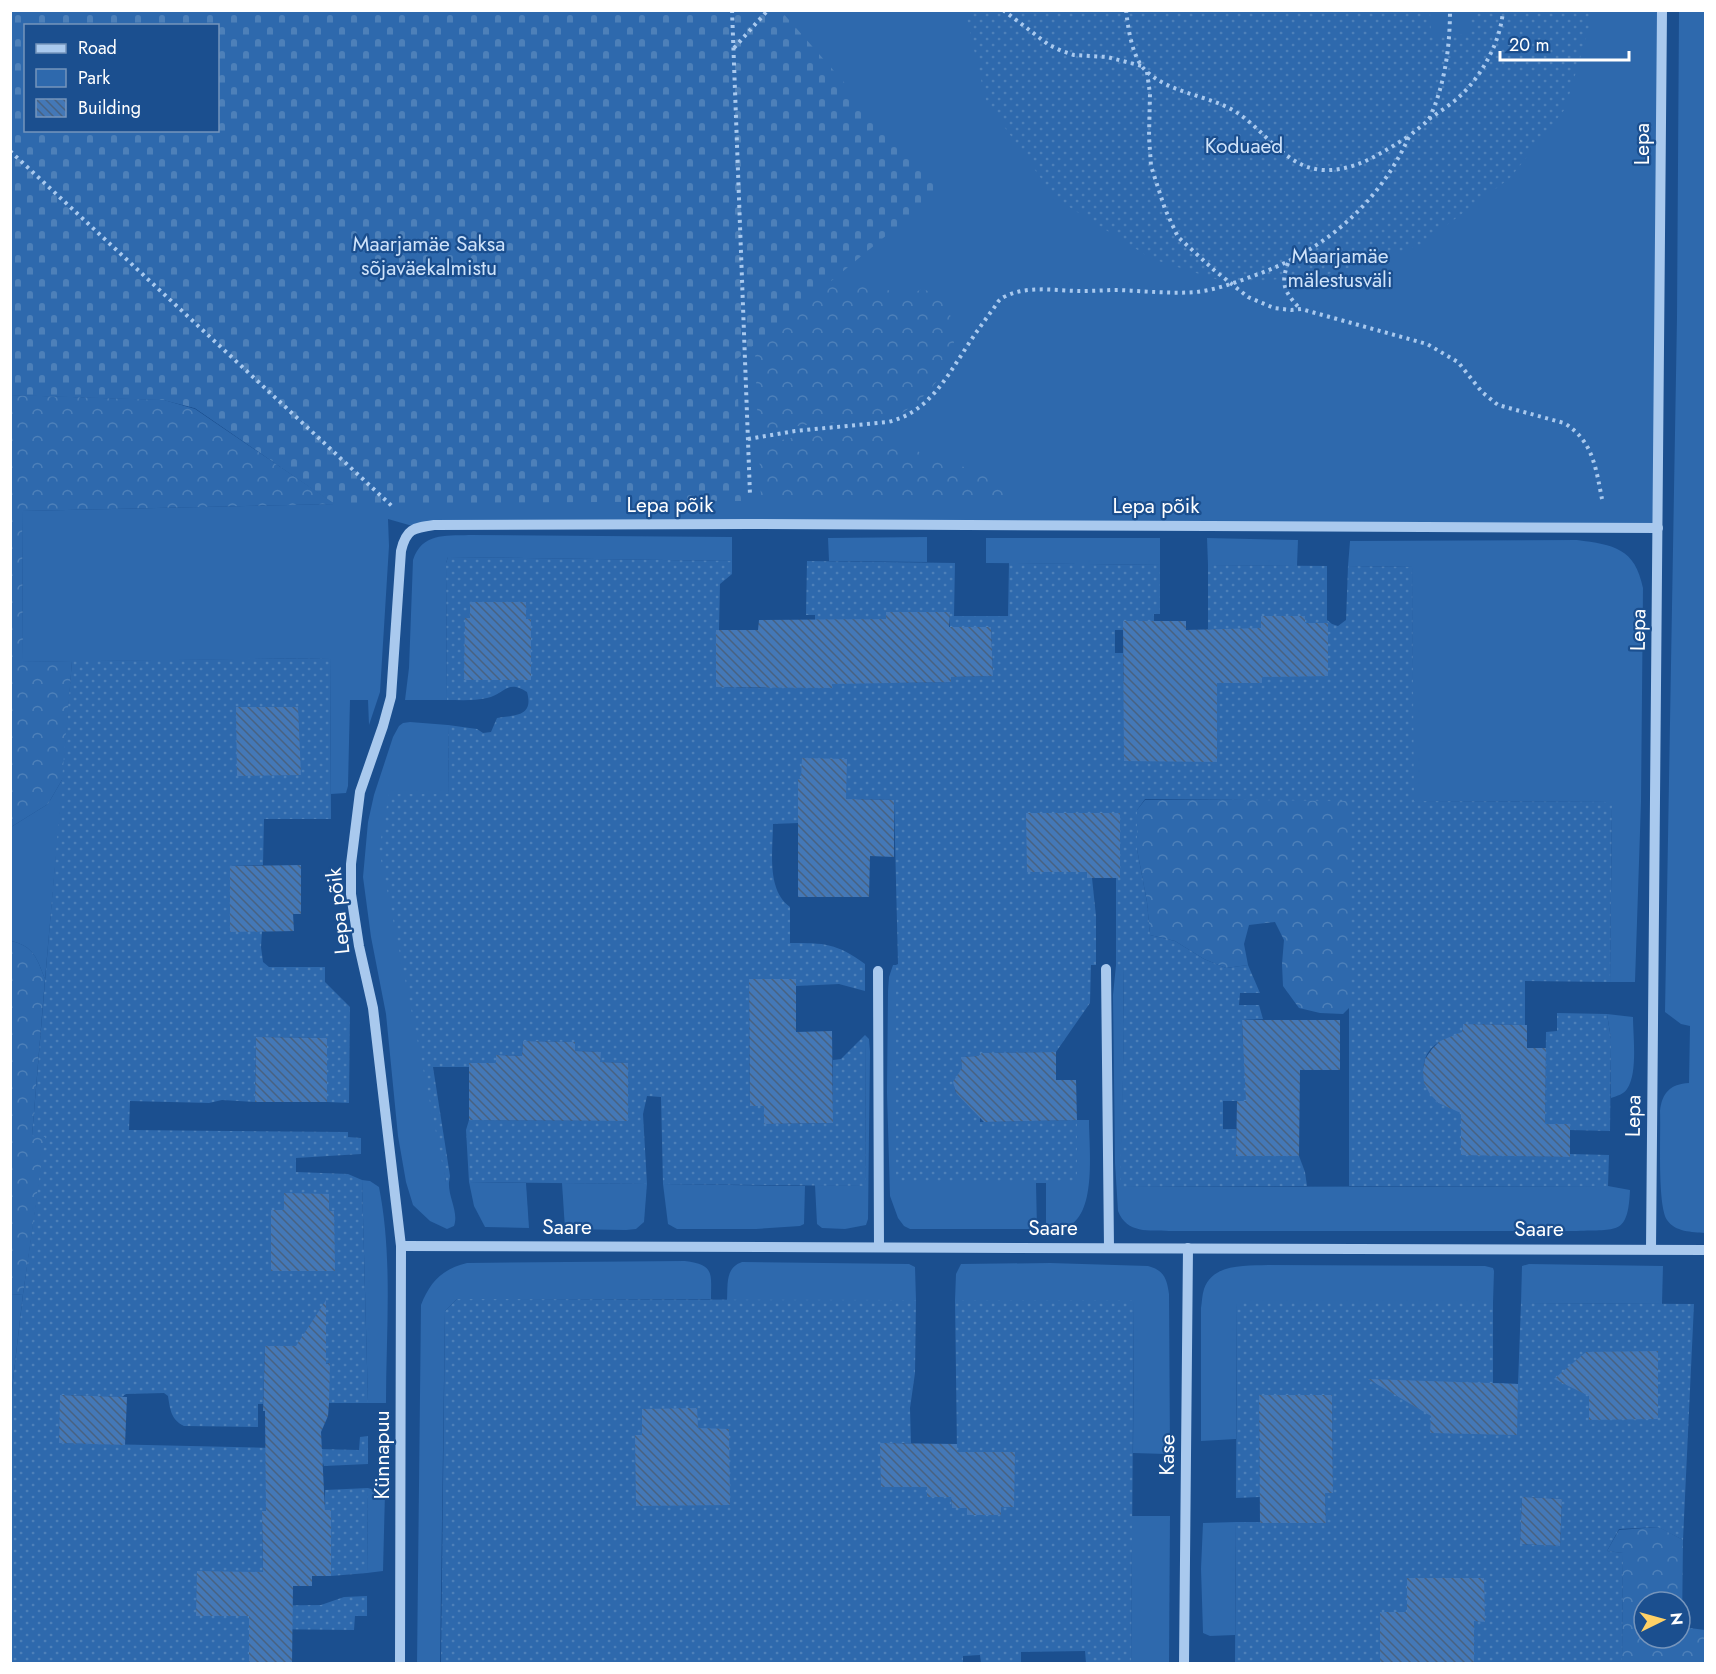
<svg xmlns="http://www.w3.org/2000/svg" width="1716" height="1674" font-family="Jost,sans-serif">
  <defs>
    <pattern id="forest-crowns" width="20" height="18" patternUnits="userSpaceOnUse" patternTransform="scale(1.5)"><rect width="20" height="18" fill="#2e69ad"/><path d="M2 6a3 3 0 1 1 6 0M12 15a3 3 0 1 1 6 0" fill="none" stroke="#4d80b9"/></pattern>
    <pattern id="cemetery-stones" width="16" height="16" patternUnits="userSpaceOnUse" patternTransform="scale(1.5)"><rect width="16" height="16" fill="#2e69ad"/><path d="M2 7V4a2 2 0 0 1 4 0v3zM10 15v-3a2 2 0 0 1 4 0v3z" fill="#4d80b9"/></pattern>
    <pattern id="garden-dots" width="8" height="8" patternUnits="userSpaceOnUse" patternTransform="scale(1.5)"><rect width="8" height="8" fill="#2e69ad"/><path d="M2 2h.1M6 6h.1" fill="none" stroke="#4d80b9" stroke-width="1.8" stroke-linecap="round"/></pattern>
    <pattern id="building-back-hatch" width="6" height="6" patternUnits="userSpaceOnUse" patternTransform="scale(1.5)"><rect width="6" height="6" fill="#4478b7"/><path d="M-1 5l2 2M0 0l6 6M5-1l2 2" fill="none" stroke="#486282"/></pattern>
  </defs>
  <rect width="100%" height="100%" fill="#1b4f8f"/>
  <g fill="#2e69ad" fill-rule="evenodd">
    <path d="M1705 10 1706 1233H1705C1692 1232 1675 1232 1667 1220 1657 1205 1661 1133 1660 1111 1662 1093 1670 1084 1689 1083L1690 1026 1681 1024 1665 1012 1677 317 1679 11Z"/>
    <path d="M10 11H1662L1658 528 416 527 388 519 389 546 380 692 369 725 368 700H350L348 786 346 793 331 794 330 658 23 662 22 511 334 504 195 408 164 400 11 395ZM26 26H218V130H26Z"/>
    <path d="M469 535 732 537V561L448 557 446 563 447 700H405L409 668 413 560C422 533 444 536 469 535Z"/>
    <polygon points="927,537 927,562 829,561 828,538"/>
    <polygon points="986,538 1160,538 1160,565 986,563"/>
    <polygon points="1207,538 1298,540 1297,566 1208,565"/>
    <path d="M1577 540C1614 545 1635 548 1643 588L1641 802 1635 982H1610L1612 802 1413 801 1412 567 1348 566 1350 541Z"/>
    <path d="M410 722 448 725 449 794H389L446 1182H449C448 1197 459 1212 454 1226L447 1229 430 1221 413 1205 406 1182 398 1136 386 1014 371 937 363 877 368 822 374 795 393 737 399 726 403 723Z"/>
    <path d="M63 778 45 979C37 959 34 946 11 941V827L48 804Z"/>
    <polygon points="893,965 896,965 896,1183 1036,1183 1037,1229 910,1229 904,1226 898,1218 890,1196 887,1093 888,991 889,977"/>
    <path d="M1116 965H1123L1124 1027 1121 1187 1608 1186 1630 1190C1628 1236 1617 1229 1577 1231H1169C1149 1230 1127 1234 1118 1211L1115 1163 1113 995Z"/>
    <path d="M1607 1014 1633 1017C1633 1036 1638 1073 1627 1089 1624 1094 1617 1096 1611 1098V1039Z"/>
    <polygon points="865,1035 869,1039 870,1052 868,1219 866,1225 845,1229 822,1228 817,1224 815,1185 866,1186"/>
    <path d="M1077 1120H1089C1089 1148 1097 1211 1069 1226 1062 1230 1054 1229 1046 1229V1183H1077Z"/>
    <path d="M362 1180 370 1181 379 1187C393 1257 386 1332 386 1403H368Z"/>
    <polygon points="469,1182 526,1183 529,1228 485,1227 474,1206"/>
    <polygon points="562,1183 647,1184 644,1222 636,1229 626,1230 565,1229"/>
    <polygon points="663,1184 805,1186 804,1224 800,1226 756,1229 677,1229 668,1224"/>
    <path d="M685 1261C715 1265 711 1273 711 1299H457L445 1311 440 1663 417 1664 421 1305C430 1282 442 1269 467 1263Z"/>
    <path d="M742 1262 909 1264 915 1267 916 1300H727C728 1284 725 1268 742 1262Z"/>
    <path d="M1050 1263 1148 1266C1164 1270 1167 1279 1169 1294L1170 1452 1166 1454 1133 1453 1134 1300H955L956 1274 961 1264Z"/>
    <polygon points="1529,1264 1663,1266 1662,1304 1521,1303 1522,1266"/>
    <path d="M1268 1265 1485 1266 1493 1268 1494 1271 1493 1303H1237L1236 1439 1201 1441V1308C1202 1302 1202 1295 1204 1289 1213 1263 1246 1266 1268 1265Z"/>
    <polygon points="23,1294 11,1398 11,1295"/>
    <polygon points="368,1488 385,1493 383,1571 367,1573"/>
    <polygon points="1132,1516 1170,1516 1169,1663 1131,1664"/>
    <polygon points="1236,1522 1235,1635 1210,1636 1203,1633 1201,1569 1203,1523"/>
  </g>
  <g fill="url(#forest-crowns)" fill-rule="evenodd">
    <path d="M824 271 840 283 855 286 873 284 905 297 922 289 940 295 951 317 954 343 942 359 950 364C937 382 924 399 905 411 884 424 851 421 827 423 804 425 781 428 758 433L753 291Z"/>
    <polygon points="11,395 164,400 195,409 335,504 22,511 23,662 72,661 63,778 48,804 11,827"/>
    <polygon points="859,429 892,440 933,458 978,471 1024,496 1026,499 761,501 759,445 800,436"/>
    <polygon points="1145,800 1349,800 1349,1008 1343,1014 1320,1013 1299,1008 1283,986 1282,964 1284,940 1275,922 1249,925 1244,944 1248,965 1226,968 1204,959 1175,941 1150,935 1147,902 1137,849 1137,810"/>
    <path d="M11 941C34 946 37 959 45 979L32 1136H46L23 1294 11 1295Z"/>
    <path d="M1659 1527 1683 1540 1682 1627 1705 1630V1663H1622L1623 1553 1607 1551 1619 1530ZM1644 1602H1680V1638H1644Z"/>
  </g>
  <path fill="url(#cemetery-stones)" fill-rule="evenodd" d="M11 10 781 11 940 191 737 359 741 501 335 504 195 408 164 400 11 395ZM26 26H218V130H26Z"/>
  <g fill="url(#garden-dots)" fill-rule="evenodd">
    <polygon points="1589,10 1589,28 1565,109 1510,178 1420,245 1329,274 1231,284 1152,259 1055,198 986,101 965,11 1430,11 1431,36 1469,34 1469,11"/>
    <path d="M448 557 732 561V574L720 584 719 630H717V687L764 688 815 676V615H806L807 561 955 563 954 616H1008L1009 563 1160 565V614H1154V621L1123 622V630H1115V653H1123V681H1180L1215 630 1208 629V565L1327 566V620L1332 624 1338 626 1346 620 1348 566 1412 567 1414 801 1612 802 1610 982 1525 981V1025L1463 1024 1462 1036C1455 1038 1445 1038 1439 1042 1415 1057 1422 1086 1438 1103L1519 1132V1156L1569 1157 1570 1154 1609 1155 1608 1186H1349V801L1145 799 1137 810V849L1147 902 1150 935 1175 941 1204 959 1226 968 1248 965 1260 993H1240L1239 1005H1259L1263 1019 1242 1020 1243 1042 1265 1101H1223V1129H1236L1237 1156H1299L1305 1172 1307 1186 1120 1187 1124 1027 1123 965H1116V878L1119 813H1026L1087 872 1088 878H1092L1096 916V965H1091L1090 1003 1056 1052 983 1053 978 1056 962 1057C961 1061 962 1064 962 1068 959 1079 951 1078 956 1093L980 1103V1122L1077 1120V1183H896V965L898 964 894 800 858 799 798 823 773 824C773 850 766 890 790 907V943C825 943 836 943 865 964V991L839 984 796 986 795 979H749L750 1106H764V1124L833 1123V1060L841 1059 865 1035 866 1186 663 1184 661 1097 647 1096 643 1114 647 1184 469 1182 466 1130 469 1120 628 1121V1063L600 1062V1052L575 1051 574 1042 523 1041 522 1056 496 1055V1063H470L469 1067H433L450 1176 449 1182H446L379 850 389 794H449L448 725 477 729 483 733 491 732 497 718C515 715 534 717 527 692 507 679 505 694 487 698 475 701 460 700 447 700L446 563ZM886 612H949L950 627H991L993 676 951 677V682L889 683 863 660V619H886Z"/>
    <path d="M330 658 331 819H264L263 865 230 866V926L262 931 261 947 263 962 269 967H325V982L350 1007 349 1103 327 1102V1038L256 1037 255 1102 222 1100 209 1103 130 1101 129 1130 348 1132V1137L361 1138V1154L296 1158V1172L348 1174 362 1180 368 1403H329V1363L326 1364V1347L322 1346 309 1331 302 1337 300 1346H265L263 1404H258V1427L184 1426C171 1420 170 1409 168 1396L164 1393 126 1394 122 1397 61 1395 59 1443 359 1450 360 1437 368 1436V1464L324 1466 323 1463 266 1464 281 1510 262 1511 263 1575 243 1606 321 1605 344 1597 367 1596V1616H355L354 1630 252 1629 249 1663 11 1664V1398L23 1294 45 1137 32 1136 72 661Z"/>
    <polygon points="1557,1013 1607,1014 1611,1039 1610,1131 1570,1130 1545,1124 1546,1032 1557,1031"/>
    <polygon points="457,1299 916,1300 915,1373 910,1408 911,1443 881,1443 881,1486 927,1487 927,1497 951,1497 952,1507 967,1508 967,1515 1000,1515 1001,1507 1014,1507 1014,1452 957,1452 955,1300 1134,1300 1131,1663 1086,1663 1085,1651 1021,1652 1021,1664 981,1663 980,1655 963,1656 963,1664 441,1664 445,1311"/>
    <path d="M1237 1303H1493V1383L1518 1384 1521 1303 1694 1304 1683 1540 1658 1527 1619 1529 1607 1551 1623 1553 1622 1663 1235 1664 1236 1522H1326L1325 1496 1322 1493 1333 1492 1332 1395H1259L1260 1491 1281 1496 1236 1498ZM1522 1497 1562 1499 1560 1546 1520 1544Z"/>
    <polygon points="368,1488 367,1573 331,1576 331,1510 325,1510 325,1490"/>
  </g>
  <g fill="url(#building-back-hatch)">
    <polygon points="470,602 526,602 526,619 531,619 531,680 464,680 465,618 470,618"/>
    <polygon points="886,612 950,612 949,627 991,627 993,676 951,677 951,682 832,684 832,688 716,687 716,630 758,630 759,620 886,619"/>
    <polygon points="1261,616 1305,616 1305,623 1328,623 1328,676 1262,677 1262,683 1217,683 1217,762 1124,761 1123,621 1186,621 1186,630 1261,628"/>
    <polygon points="236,707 298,707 301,775 237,776"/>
    <polygon points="802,758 847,759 846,799 894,800 894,857 870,856 869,897 798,897 798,779 801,779"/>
    <polygon points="1026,813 1120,813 1120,878 1087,878 1087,872 1027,872"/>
    <polygon points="301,865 301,914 293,914 294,931 230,932 230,866"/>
    <polygon points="749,979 796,979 796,1032 832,1031 833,1123 764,1124 764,1106 750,1106"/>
    <polygon points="1242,1020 1340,1020 1340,1070 1300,1070 1299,1156 1236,1156 1237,1101 1246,1101"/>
    <polygon points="1463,1024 1527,1025 1527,1048 1546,1048 1545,1124 1570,1124 1570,1157 1461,1155 1461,1113 1438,1103 1430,1094 1424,1083 1423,1070 1425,1059 1432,1049 1440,1041 1462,1032"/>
    <polygon points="256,1037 327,1038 327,1102 255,1102"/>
    <polygon points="523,1041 575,1042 575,1051 601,1052 600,1062 628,1063 628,1121 469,1120 469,1063 496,1063 496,1055 522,1056"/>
    <polygon points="1056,1052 1056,1080 1076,1080 1077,1120 984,1122 956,1093 953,1082 962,1068 961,1057 978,1056 982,1053"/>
    <polygon points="284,1193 329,1194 329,1211 334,1211 335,1271 271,1271 271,1210 284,1210"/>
    <polygon points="326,1300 326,1364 330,1363 329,1403 328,1416 321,1432 325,1510 331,1510 331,1576 312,1576 312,1586 293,1586 292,1664 249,1664 249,1616 196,1616 197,1571 263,1572 262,1511 266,1511 265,1411 263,1411 265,1346 296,1346"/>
    <polygon points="1658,1351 1658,1419 1589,1420 1589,1396 1554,1379 1586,1352"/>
    <polygon points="1368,1379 1518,1384 1517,1435 1430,1433 1431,1416"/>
    <polygon points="60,1395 127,1397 125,1445 59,1443"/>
    <polygon points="1259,1395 1332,1395 1333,1493 1325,1493 1326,1523 1260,1523"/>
    <polygon points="697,1408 698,1428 729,1429 730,1505 636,1506 635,1435 642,1435 642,1409"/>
    <polygon points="880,1443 957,1444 957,1452 1015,1452 1014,1507 1001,1507 1001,1515 967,1515 967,1508 952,1508 951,1497 927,1497 927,1487 881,1487"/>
    <polygon points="1522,1497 1562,1499 1560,1546 1520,1544"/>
    <polygon points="1407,1578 1484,1578 1485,1622 1474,1621 1474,1664 1380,1664 1380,1612 1407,1612"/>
  </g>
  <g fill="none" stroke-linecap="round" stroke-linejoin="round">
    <g stroke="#a9c9ee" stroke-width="4" stroke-dasharray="3 4.5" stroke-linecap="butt">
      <polyline points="732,10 750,495"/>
      <polyline points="1003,10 1049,45 1062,51 1074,55 1107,57 1142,66"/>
      <path d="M1126 10C1128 28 1132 57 1145 70 1170 94 1209 95 1236 112 1265 130 1285 167 1322 170 1355 172 1383 152 1409 136"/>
      <polyline points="734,48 768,10"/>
      <path d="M1147 72 1150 94 1149 136 1151 166 1165 209 1178 237 1214 270 1248 297 1274 308 1291 310 1301 309 1427 344 1458 362 1482 392 1498 405 1564 423C1593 440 1596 469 1602 499"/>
      <path d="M1429 119C1439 112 1450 105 1459 97 1482 76 1501 41 1503 10"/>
      <polyline points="10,151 394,508"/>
      <path d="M1288 263C1280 285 1285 292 1300 309"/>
      <path d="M748 439 795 431 888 422C926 413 944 382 964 351 974 335 985 320 996 305 998 301 1001 298 1006 296 1029 285 1057 291 1082 291 1094 291 1106 290 1118 290 1144 291 1170 294 1196 292 1215 290 1234 283 1253 276 1322 252 1377 206 1408 139 1413 130 1425 126 1430 117 1445 84 1450 46 1450 10"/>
    </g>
    <g stroke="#a9c9ee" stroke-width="10">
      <polyline points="1106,969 1109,1247"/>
      <polyline points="878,971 879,1247"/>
      <polyline points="401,1246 1706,1250"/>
      <polyline points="1651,1249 1662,10"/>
      <path d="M400 1664 401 1246 373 1008 359 946 351 894V864L360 792 383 726 391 697 401 551C406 529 413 528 434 525L751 524 1658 528"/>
      <polyline points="1184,1664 1188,1248"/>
    </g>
  </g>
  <g text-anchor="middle" stroke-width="4.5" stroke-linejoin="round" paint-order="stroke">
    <g font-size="21" fill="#fff" stroke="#1b4f8f">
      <text transform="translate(1642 144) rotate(-90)" y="7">Lepa</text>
      <text x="670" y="512">Lepa põik</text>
      <text x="1156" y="513">Lepa põik</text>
      <text transform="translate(1638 630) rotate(-89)" y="7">Lepa</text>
      <text transform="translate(338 911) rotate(-96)" y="7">Lepa põik</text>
      <text transform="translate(1633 1116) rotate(-89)" y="7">Lepa</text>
      <text x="567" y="1234">Saare</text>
      <text x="1053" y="1235">Saare</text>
      <text x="1539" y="1236">Saare</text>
      <text transform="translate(382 1455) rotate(-90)" y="7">Künnapuu</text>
      <text transform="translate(1167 1455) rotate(-89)" y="7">Kase</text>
    </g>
    <g font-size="21" fill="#cfe3fa" stroke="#1b4f8f">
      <text x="1244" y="153">Koduaed</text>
      <text x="429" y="251">Maarjamäe Saksa<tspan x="429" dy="24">sõjaväekalmistu</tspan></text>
      <text x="1340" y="263">Maarjamäe<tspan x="1340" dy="24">mälestusväli</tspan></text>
    </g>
  </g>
  <rect width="1716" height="1674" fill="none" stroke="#ffffff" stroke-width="24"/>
  <rect x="24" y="24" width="195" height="108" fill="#1b4f8f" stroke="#7695bc" stroke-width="1.5"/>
  <rect x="36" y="44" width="30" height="9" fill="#a9c9ee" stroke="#7695bc" stroke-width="1.5"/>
  <text x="78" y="54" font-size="18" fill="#ffffff">Road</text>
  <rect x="36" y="69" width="30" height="18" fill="#2e69ad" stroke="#7695bc" stroke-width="1.5"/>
  <text x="78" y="84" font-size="18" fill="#ffffff">Park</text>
  <rect x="36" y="99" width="30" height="18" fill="url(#building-back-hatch)" stroke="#7695bc" stroke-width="1.5"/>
  <text x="78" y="114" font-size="18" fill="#ffffff">Building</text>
  <g transform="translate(1662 1620) rotate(85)"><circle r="28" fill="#1b4f8f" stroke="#7695bc" stroke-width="1.5"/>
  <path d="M0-4.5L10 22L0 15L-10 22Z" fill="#ffd166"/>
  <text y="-9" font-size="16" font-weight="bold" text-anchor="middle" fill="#ffffff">N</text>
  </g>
  <path d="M1500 51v9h129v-9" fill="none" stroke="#ffffff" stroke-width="3"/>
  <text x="1509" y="51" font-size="18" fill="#ffffff" stroke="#1b4f8f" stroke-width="4.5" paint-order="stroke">20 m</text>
</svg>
